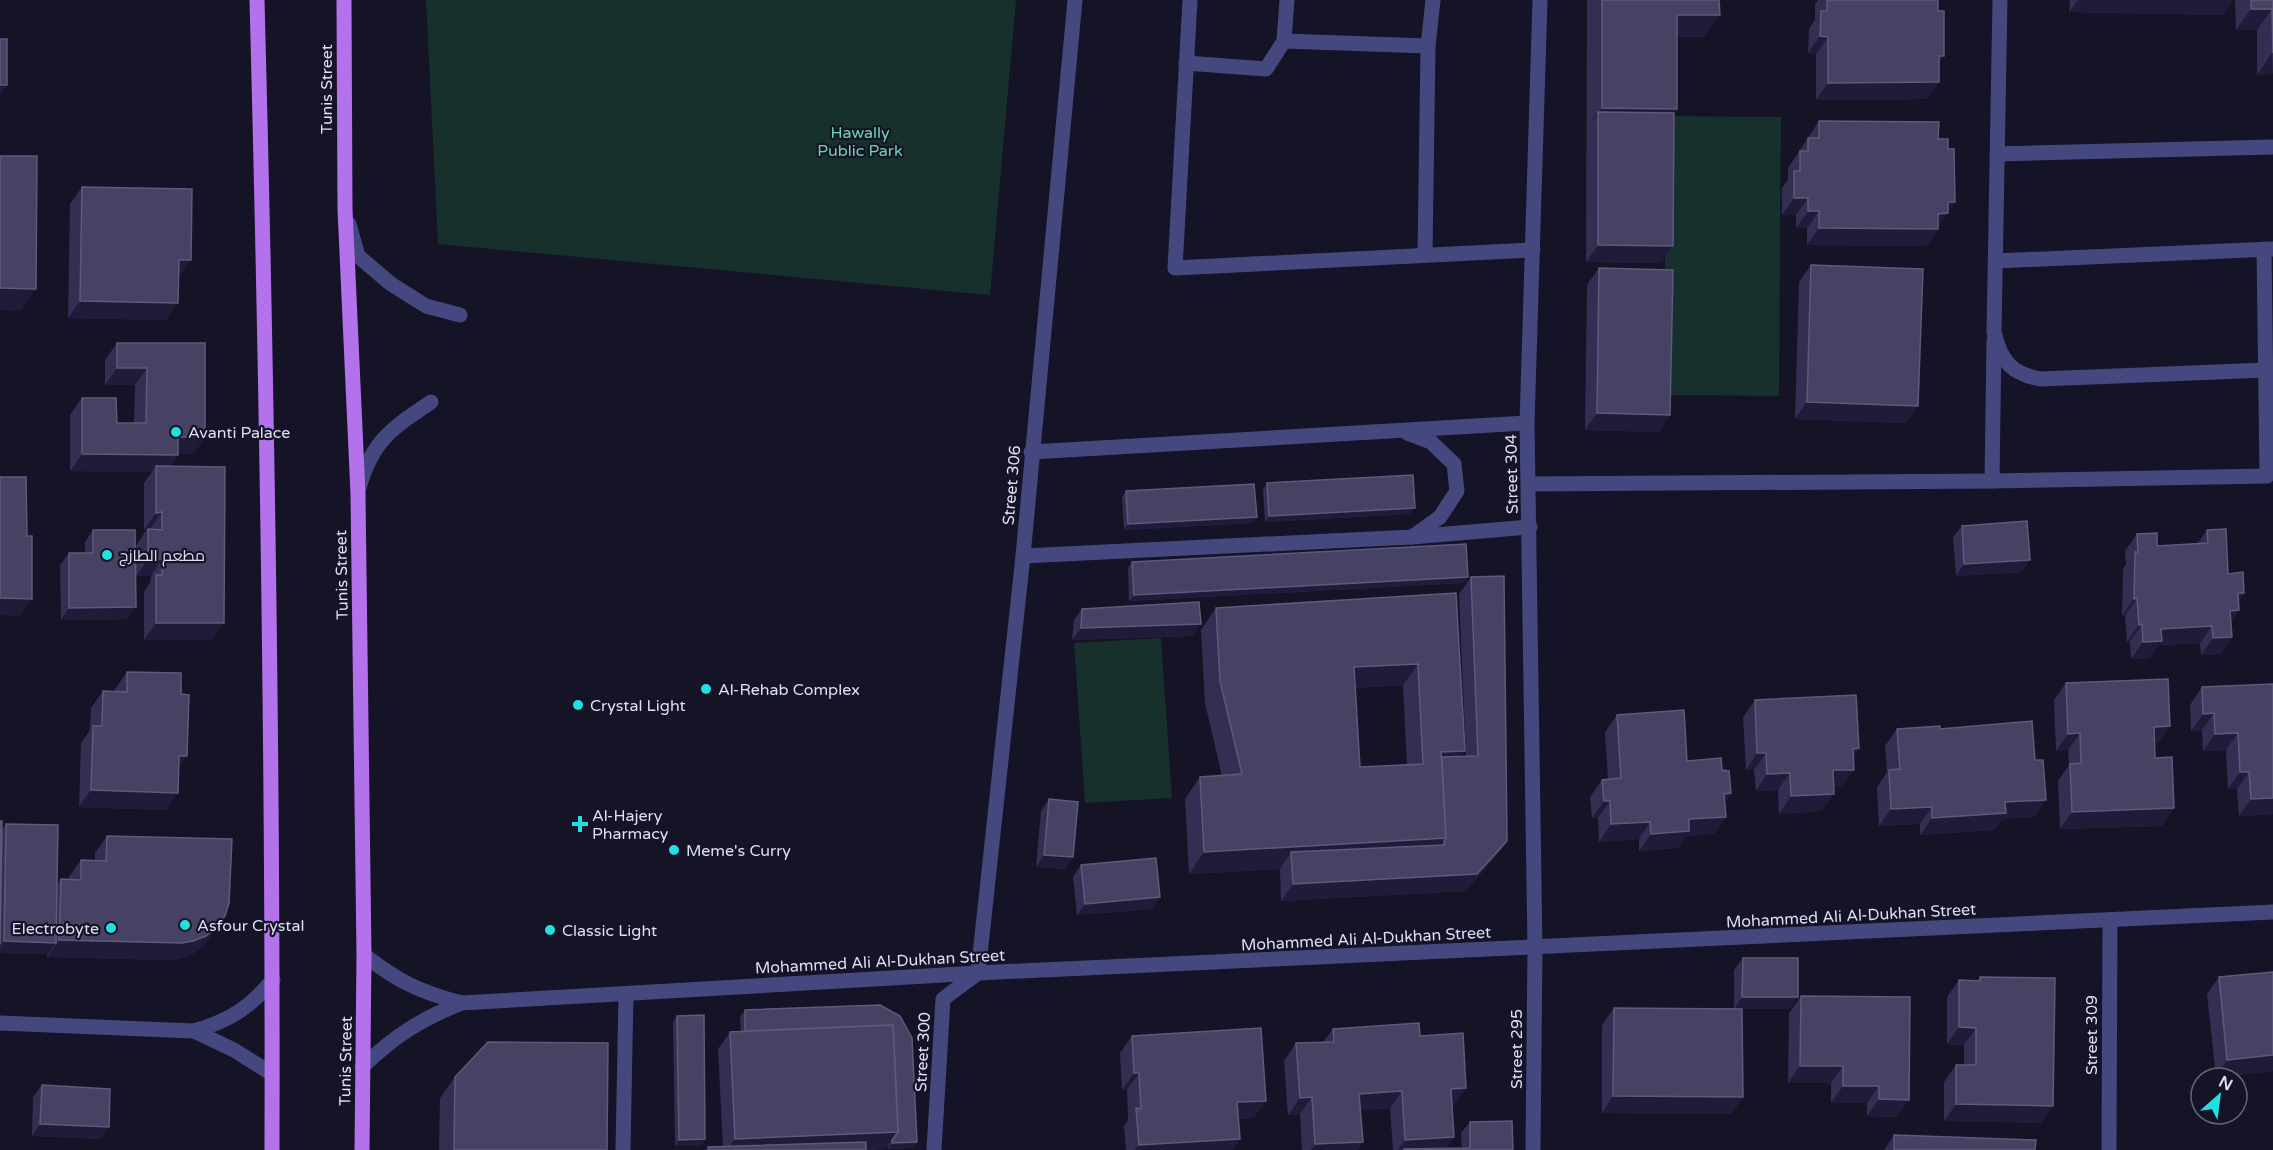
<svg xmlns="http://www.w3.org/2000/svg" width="2273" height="1150" font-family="'Varela Round',Cairo,sans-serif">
  <rect width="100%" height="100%" fill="#151326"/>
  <g fill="#17302c">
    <polygon points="426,0 1016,0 990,295 438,244"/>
    <polygon points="1666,116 1781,117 1779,396 1664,395"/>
    <polygon points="1161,638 1172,798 1085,803 1074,643"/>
  </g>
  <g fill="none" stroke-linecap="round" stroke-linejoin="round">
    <g stroke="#44487f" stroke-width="15">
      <polyline points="1190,0 1175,268 1533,250"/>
      <path d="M2000 0 1994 332C2001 361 2011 374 2041 379L2267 370"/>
      <polyline points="1284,41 1428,46"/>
      <polyline points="1186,63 1266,69 1284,41 1287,0"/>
      <polyline points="1997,154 2273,147"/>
      <polyline points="349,224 358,256 391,284 426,306 460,315"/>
      <polyline points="1425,254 1428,46 1433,0"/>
      <polyline points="1996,261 2272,249"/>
      <polyline points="1407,433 1431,442 1454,464 1457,491 1440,517 1412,537"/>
      <polyline points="1031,452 1527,423"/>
      <polyline points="1992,481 1994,341"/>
      <polyline points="1529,484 1992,481 2267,476 2264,249"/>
      <path d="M359 488C372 441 392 428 431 402"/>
      <polyline points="1023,556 1412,537 1530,527"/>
      <path d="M364 955C399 982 418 991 461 1003L978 973 2273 912"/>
      <path d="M0 1023 194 1031C229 1021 249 1008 273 980"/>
      <polyline points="194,1031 234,1050 272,1074"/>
      <path d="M362 1067C396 1035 418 1021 461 1003"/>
      <polyline points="623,1150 626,995"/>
      <polyline points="934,1150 943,999 978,973 1023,556 1075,0"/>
      <polyline points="1533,1150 1535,948 1527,423 1540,0"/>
      <polyline points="2109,1150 2110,920"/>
    </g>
    <g stroke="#b372ec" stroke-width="15">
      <path d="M257 0C267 383 273 767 272 1150"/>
      <polyline points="344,0 345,209 358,494 364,955 362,1150"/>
    </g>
  </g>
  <g fill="#332f52" fill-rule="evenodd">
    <polygon points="1587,0 1719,0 1704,37 1677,37 1677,109 1674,113 1673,246 1661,263 1586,262"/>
    <polygon points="1818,0 1938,0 1939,82 1927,99 1816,100 1816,54 1808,53 1809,29 1815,20 1815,5"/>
    <polygon points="2070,0 2233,0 2223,15 2069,12"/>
    <polygon points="2235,0 2273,0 2273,74 2257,75 2257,30 2236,30"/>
    <polygon points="1819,121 1938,139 1948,212 1938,227 1938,229 1926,246 1807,245 1807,228 1796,228 1796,215 1782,215 1782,188 1788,180 1788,168"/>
    <polygon points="82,187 179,277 166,320 68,318 70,204"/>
    <polygon points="1811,265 1906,423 1795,419 1799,282"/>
    <polygon points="1599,268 1670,415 1658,432 1585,430 1587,285"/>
    <polygon points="117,343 205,343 205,437 193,454 178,454 171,466 212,640 144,640 144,592 150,583 151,576 136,576 136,546 147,529 144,530 144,483 152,472 70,471 70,415 82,398 117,423 134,423 135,385 105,385 105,360"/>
    <polygon points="1267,483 1410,514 1265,522 1263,489"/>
    <polygon points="1126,491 1257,517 1253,523 1124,530 1122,497"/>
    <polygon points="1962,526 2022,572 1956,576 1953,537"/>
    <polygon points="93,530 128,619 61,620 60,565 69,553 85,553 85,542"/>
    <polygon points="2207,530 2228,574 2244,593 2238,602 2239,610 2231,621 2232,637 2220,654 2201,655 2200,643 2159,645 2150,658 2131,659 2130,641 2127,642 2125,615 2122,616 2123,569 2126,565 2125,551 2137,534 2157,546 2198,543"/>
    <polygon points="1132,562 1464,583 1129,601 1128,568"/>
    <path d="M1471 577 1495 858 1465 891 1281 901 1280 869 1189 874 1185 799 1200 777 1222 776 1205 703 1201 630 1216 608 1456 593 1461 757 1466 756 1459 594ZM1403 685 1407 765 1360 767 1355 688Z"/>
    <polygon points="1082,609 1192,636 1072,640 1074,620"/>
    <polygon points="127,672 179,768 166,810 79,807 81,743 90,730 91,708 103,691 115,691 115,689"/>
    <polygon points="2066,683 2170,726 2158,743 2154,743 2155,758 2174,808 2162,826 2060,829 2058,781 2069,765 2068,750 2056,751 2054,700"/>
    <polygon points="2273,684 2273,814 2239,816 2237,789 2228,789 2226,750 2203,751 2202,730 2191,731 2190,705 2202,687"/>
    <polygon points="1755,700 1859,748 1854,756 1842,787 1834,787 1822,811 1779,814 1778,790 1756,791 1754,770 1746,770 1743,717"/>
    <polygon points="1617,715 1687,761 1722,770 1731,793 1725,802 1726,817 1714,834 1686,836 1678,848 1639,851 1639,839 1599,842 1598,818 1592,818 1590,797 1602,780 1608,779 1605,732"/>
    <polygon points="1897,729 1940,729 2034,817 2002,819 1994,830 1920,835 1920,824 1879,826 1877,787 1887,772 1885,746"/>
    <polygon points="1049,799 1073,857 1065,869 1036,867 1041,811"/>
    <polygon points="6,824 57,884 61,879 69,880 69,877 81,860 95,861 95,853 107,836 225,916 204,945 194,953 181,958 170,960 47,957 47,954 0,953 2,830"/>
    <polygon points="1081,865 1160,897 1152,909 1077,915 1073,877"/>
    <polygon points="1743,958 1790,1009 1742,1009 1743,1097 1731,1114 1602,1113 1602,1025 1614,1008 1734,1009 1734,970"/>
    <polygon points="1980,977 2041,1123 1944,1121 1944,1082 1956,1065 1964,1065 1964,1045 1947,1044 1947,997 1959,980 1977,981"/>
    <polygon points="2219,977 2273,1071 2216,1077 2207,994"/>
    <polygon points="1801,996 1910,997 1897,1117 1867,1116 1867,1103 1831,1103 1831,1083 1788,1083 1789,1013"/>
    <polygon points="745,1010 917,1142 913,1148 888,1149 888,1146 886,1149 866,1150 706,1150 708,1147 723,1146 718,1049 730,1032 741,1031 740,1017"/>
    <polygon points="677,1016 705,1139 701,1146 675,1146 673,1022"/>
    <polygon points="1333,1029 1420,1036 1466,1088 1454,1105 1452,1105 1454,1137 1446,1148 1462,1148 1461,1133 1470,1122 1513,1150 1393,1150 1390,1108 1361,1110 1363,1142 1357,1150 1302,1150 1300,1114 1288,1115 1284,1061 1296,1043 1323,1042"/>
    <polygon points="1132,1036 1254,1118 1238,1119 1240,1139 1232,1150 1126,1150 1124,1126 1128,1120 1127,1090 1122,1090 1120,1053"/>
    <polygon points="455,1077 607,1150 439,1150 440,1098"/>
    <polygon points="42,1085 100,1139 32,1136 33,1097"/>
    <polygon points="1894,1135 2035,1150 1884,1150"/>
  </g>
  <g fill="#1f1c39">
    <polygon points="2078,0 2233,0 2223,15 2069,12"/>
    <polygon points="2251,9 2272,9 2257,30 2236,30"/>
    <polygon points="1677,15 1720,15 1704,37 1662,37"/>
    <polygon points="1820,36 1828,37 1816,54 1808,53"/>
    <polygon points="2272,53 2273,74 2257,75"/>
    <polygon points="1939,56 1944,56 1932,73"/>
    <polygon points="1939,82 1927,99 1816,100 1828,83"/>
    <polygon points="0,85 7,85 0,95"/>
    <polygon points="1602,108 1677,109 1662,130 1598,112 1586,129"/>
    <polygon points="1794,198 1808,198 1796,215 1782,215"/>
    <polygon points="1948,202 1955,202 1937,229 1938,229 1926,246 1807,245 1819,228"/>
    <polygon points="1808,211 1819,211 1807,228 1796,228"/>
    <polygon points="1598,245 1673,246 1661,263 1586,262"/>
    <polygon points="179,260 191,260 179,277 167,277"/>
    <polygon points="0,288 36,289 21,311 0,310"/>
    <polygon points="80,301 178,303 166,320 68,318"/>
    <polygon points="117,368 147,368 135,385 105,385"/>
    <polygon points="1807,402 1918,406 1906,423 1795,419"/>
    <polygon points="1597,413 1670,415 1658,432 1585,430"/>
    <polygon points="178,437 205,437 193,454 166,454"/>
    <polygon points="82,454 178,455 167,472 156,466 152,472 70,471"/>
    <polygon points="1415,508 1410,514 1265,522 1269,516"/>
    <polygon points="162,512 150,529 144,530 156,513"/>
    <polygon points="1257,517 1253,523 1124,530 1128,524"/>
    <polygon points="148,559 162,559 151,576 136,576"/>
    <polygon points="2030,560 2022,572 1956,576 1964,564"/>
    <polygon points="1468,577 1464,583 1129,601 1134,595"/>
    <polygon points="2238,593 2244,593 2232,610"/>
    <polygon points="0,598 32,599 20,616 0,615"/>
    <polygon points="2137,598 2125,615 2122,616 2134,599"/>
    <polygon points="136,607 128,619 61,620 69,608"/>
    <polygon points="2239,610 2227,627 2230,611"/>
    <polygon points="156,623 224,623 212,640 144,640"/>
    <polygon points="1201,624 1192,636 1072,640 1081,628"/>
    <polygon points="2142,624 2130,641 2127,642 2139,625"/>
    <polygon points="2212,626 2200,643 2159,645 2150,658 2131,659 2143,642 2161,629"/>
    <polygon points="2232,637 2220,654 2201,655 2213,638"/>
    <polygon points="1418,664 1403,685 1339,689 1354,667"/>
    <polygon points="2214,713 2202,730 2191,731 2203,714"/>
    <polygon points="2170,726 2158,743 2142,744 2154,727"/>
    <polygon points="2080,733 2068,750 2056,751 2068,734"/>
    <polygon points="2238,733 2226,750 2203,751 2215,734"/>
    <polygon points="1859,748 1847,765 1853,749"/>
    <polygon points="1465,751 1450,773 1440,773 1441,752"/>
    <polygon points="1757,753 1766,753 1754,770 1746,770"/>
    <polygon points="179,756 187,756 175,773"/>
    <polygon points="1833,770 1854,770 1842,787 1821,787"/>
    <polygon points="2240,772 2249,772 2237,789 2228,789"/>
    <polygon points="1790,773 1778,790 1756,791 1767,774"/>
    <polygon points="91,790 178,793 166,810 79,807"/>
    <polygon points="1731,793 1719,810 1724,794"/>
    <polygon points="1834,794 1822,811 1779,814 1791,796"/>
    <polygon points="2273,798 2273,814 2239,816 2251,799"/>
    <polygon points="2046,800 2034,817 2002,819 1994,830 1920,835 1932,818 2005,802"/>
    <polygon points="1604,801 1610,801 1598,818 1592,818"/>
    <polygon points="1932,807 1920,824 1879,826 1891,809"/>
    <polygon points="2174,808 2162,826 2060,829 2072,812"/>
    <polygon points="1726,817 1714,834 1686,836 1678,848 1639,851 1651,834 1689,819"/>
    <polygon points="1650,822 1639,839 1599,842 1611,824"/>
    <polygon points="1446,838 1431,860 1291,852 1280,869 1189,874 1204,852"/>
    <polygon points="1507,841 1495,858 1465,891 1281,901 1293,884"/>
    <polygon points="1044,855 1073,857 1065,869 1036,867"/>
    <polygon points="1160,897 1152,909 1077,915 1085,904"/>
    <polygon points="225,916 204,945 194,953 181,958 170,960 47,957 59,940"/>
    <polygon points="4,941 56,943 48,954 0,953 0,947"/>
    <polygon points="1742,997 1798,997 1790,1009 1734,1009"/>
    <polygon points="1959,1027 1976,1028 1964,1045 1947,1044"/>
    <polygon points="2273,1055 2273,1071 2216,1077 2227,1060"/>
    <polygon points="1800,1066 1843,1066 1831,1083 1788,1083"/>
    <polygon points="1134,1073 1139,1073 1127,1090 1122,1090"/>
    <polygon points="1843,1086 1879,1086 1867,1103 1831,1103"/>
    <polygon points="1466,1088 1454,1105 1439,1106 1451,1089"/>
    <polygon points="1402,1091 1390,1108 1347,1111 1359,1094"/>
    <polygon points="1613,1096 1743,1097 1731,1114 1602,1113"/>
    <polygon points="1312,1097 1300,1114 1288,1115 1300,1098"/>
    <polygon points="1879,1099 1909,1100 1897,1117 1867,1116"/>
    <polygon points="1266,1101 1254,1118 1225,1120 1237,1102"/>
    <polygon points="1956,1104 2053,1106 2041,1123 1944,1121"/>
    <polygon points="40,1124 109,1127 100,1139 32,1136"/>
    <polygon points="898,1132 886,1149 857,1150 727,1150 735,1139"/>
    <polygon points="1454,1137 1445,1150 1404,1149 1403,1150 1398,1150 1405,1140"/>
    <polygon points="705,1139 701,1146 675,1146 679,1140"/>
    <polygon points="1240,1139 1232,1150 1135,1150 1139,1145"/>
    <polygon points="917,1142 913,1148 888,1149 892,1143"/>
    <polygon points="1363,1142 1357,1150 1311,1150 1315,1144"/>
  </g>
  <g fill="#454264" stroke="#5d5a7b" stroke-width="1.5" fill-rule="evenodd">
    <polygon points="1602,0 1719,0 1720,15 1677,15 1677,109 1602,108"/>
    <polygon points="1827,0 1938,0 1938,11 1944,11 1944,56 1939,56 1939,82 1828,83 1828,37 1820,36 1821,11 1827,11"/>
    <polygon points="2251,0 2273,0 2273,53 2272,9 2251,9"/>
    <rect x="0" y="39" width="7" height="46"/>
    <polygon points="1598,112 1674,113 1673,246 1598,245"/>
    <polygon points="1819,121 1939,122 1938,139 1948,139 1948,149 1954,149 1955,202 1948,202 1948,213 1938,214 1938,229 1819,228 1819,211 1808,211 1808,198 1794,198 1794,171 1800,171 1800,151 1808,151 1808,138 1819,138"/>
    <polygon points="0,156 37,156 36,289 0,288"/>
    <polygon points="82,187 192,189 191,260 179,260 178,303 80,301"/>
    <polygon points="1811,265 1923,269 1918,406 1807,402"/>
    <polygon points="1599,268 1673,270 1670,415 1597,413"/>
    <polygon points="117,343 205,343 205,437 178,437 178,455 82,454 82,398 116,398 117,423 146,423 147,368 117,368"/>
    <polygon points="156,466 225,467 224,623 156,623 156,575 162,575 162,559 148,559 148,529 162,530 162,512 156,513"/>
    <polygon points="1413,475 1415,508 1269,516 1267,483"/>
    <polygon points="0,477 26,477 27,536 32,536 32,599 0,598"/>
    <polygon points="1254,484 1257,517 1128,524 1126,491"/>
    <polygon points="2027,521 2030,560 1964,564 1962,526"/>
    <polygon points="2226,529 2228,574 2243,572 2244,593 2238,593 2239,610 2230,611 2232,637 2213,638 2212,626 2161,629 2162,641 2143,642 2142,624 2139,625 2137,598 2134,599 2135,552 2138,552 2137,534 2157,533 2157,546 2208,543 2207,530"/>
    <polygon points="93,530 135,530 136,607 69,608 69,553 93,553"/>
    <polygon points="1466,544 1468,577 1134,595 1132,562"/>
    <polygon points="1504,576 1507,841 1477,874 1293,884 1291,852 1444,845 1444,841 1446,838 1442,757 1478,756 1471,577"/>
    <path d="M1456 593 1465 751 1441 752 1446 838 1204 852 1200 777 1242 774 1220 681 1216 608ZM1418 664 1423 764 1360 767 1354 667Z"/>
    <polygon points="1199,602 1201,624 1081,628 1082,609"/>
    <polygon points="127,672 181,673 181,694 189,695 187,756 179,756 178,793 91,790 93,726 102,726 103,691 127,692"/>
    <polygon points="2168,679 2170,726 2154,727 2155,758 2172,757 2174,808 2072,812 2070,764 2081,763 2080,733 2068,734 2066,683"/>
    <polygon points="2273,684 2273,798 2251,799 2249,772 2240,772 2238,733 2215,734 2214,713 2203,714 2202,687"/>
    <polygon points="1856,695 1859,748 1853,749 1854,770 1833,770 1834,794 1791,796 1790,773 1767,774 1766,753 1757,753 1755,700"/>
    <polygon points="1684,710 1687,761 1721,758 1722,770 1729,771 1731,793 1724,794 1726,817 1689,819 1689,831 1651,834 1650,822 1611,824 1610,801 1604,801 1602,780 1621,778 1617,715"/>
    <polygon points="2032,721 2035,760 2043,760 2046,800 2005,802 2006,813 1932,818 1932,807 1891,809 1889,770 1900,769 1897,729 1940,726 1940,729"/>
    <polygon points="1049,799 1078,802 1073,857 1044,855"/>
    <polygon points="0,821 2,821 0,944"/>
    <polygon points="6,824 58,825 56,943 4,941"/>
    <polygon points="107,836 232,839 229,903 225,916 216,927 206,936 193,941 182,943 59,940 61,879 81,880 81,860 106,861"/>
    <polygon points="1156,858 1160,897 1085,904 1081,865"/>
    <polygon points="1743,958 1798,958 1798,997 1742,997"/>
    <polygon points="2273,972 2273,1055 2227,1060 2219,977"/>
    <polygon points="1980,977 2055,978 2053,1106 1956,1104 1956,1065 1976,1065 1976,1028 1959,1027 1959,980 1980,981"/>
    <polygon points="1801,996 1910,997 1909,1100 1879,1099 1879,1086 1843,1086 1843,1066 1800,1066"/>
    <polygon points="880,1005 900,1016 912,1038 917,1142 892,1143 892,1140 898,1132 893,1025 745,1031 745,1010"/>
    <polygon points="1614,1008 1742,1009 1743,1097 1613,1096"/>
    <polygon points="704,1015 705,1139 679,1140 677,1016"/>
    <polygon points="1419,1023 1420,1036 1463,1033 1466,1088 1451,1089 1454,1137 1405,1140 1402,1091 1359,1094 1363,1142 1315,1144 1312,1097 1300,1098 1296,1043 1334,1042 1333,1029"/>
    <polygon points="893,1025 898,1132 735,1139 730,1032"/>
    <polygon points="1261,1028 1266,1101 1237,1102 1240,1139 1139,1145 1136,1108 1141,1109 1139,1073 1134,1073 1132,1036"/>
    <polygon points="488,1042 608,1043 607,1150 454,1150 455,1077"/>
    <polygon points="42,1085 110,1089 109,1127 40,1124"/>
    <polygon points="1512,1121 1513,1150 1404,1150 1404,1149 1470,1148 1470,1122"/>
    <polygon points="1894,1135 2036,1140 2035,1150 1894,1150"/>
    <polygon points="866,1142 866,1150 709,1150 708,1147"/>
  </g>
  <g fill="#22e0e1" stroke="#151326" stroke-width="2">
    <circle cx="176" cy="432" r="6"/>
    <circle cx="107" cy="555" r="6"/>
    <circle cx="706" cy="689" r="6"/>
    <circle cx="578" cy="705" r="6"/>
    <path d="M577 815h6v6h6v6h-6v6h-6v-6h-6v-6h6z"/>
    <circle cx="674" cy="850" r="6"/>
    <circle cx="185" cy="925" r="6"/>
    <circle cx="111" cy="928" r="6"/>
    <circle cx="550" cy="930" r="6"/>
  </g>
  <g text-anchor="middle" stroke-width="4.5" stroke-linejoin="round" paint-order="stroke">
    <g font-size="16" fill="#deddfa" stroke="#151326">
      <text transform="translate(326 89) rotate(-90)" y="6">Tunis Street</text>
      <text transform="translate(1511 474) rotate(-91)" y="6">Street 304</text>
      <text transform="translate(1011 485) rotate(-85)" y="6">Street 306</text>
      <text transform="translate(341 575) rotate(-91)" y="6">Tunis Street</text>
      <text transform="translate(1851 915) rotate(-3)" y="6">Mohammed Ali Al-Dukhan Street</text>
      <text transform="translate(1366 938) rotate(-3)" y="6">Mohammed Ali Al-Dukhan Street</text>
      <text transform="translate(880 961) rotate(-3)" y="6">Mohammed Ali Al-Dukhan Street</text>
      <text transform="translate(2091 1035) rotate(-90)" y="6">Street 309</text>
      <text transform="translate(1516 1049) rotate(-90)" y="6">Street 295</text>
      <text transform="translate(922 1052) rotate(-87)" y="6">Street 300</text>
      <text transform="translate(345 1061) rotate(-89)" y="6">Tunis Street</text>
    </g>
    <g font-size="16" fill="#72d2b1" stroke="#151326">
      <text x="860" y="138">Hawally<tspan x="860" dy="18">Public Park</tspan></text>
    </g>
    <g font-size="16" fill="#deddfa" stroke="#151326" text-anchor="start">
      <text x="188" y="438">Avanti Palace</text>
      <text x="119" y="561">مطعم الطازج</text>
      <text x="718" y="695">Al-Rehab Complex</text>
      <text x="590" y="711">Crystal Light</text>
      <text x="592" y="821">Al-Hajery<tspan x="592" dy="18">Pharmacy</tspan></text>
      <text x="686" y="856">Meme's Curry</text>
      <text x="197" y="931">Asfour Crystal</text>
      <text x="99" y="934" text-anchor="end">Electrobyte</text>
      <text x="562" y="936">Classic Light</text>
    </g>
  </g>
  <g transform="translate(2219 1096) rotate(28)"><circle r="28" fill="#151326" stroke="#65647b" stroke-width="1.5"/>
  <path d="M0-4.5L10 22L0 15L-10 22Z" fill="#22e0e1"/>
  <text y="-9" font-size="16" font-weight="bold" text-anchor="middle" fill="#deddfa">N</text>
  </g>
</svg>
